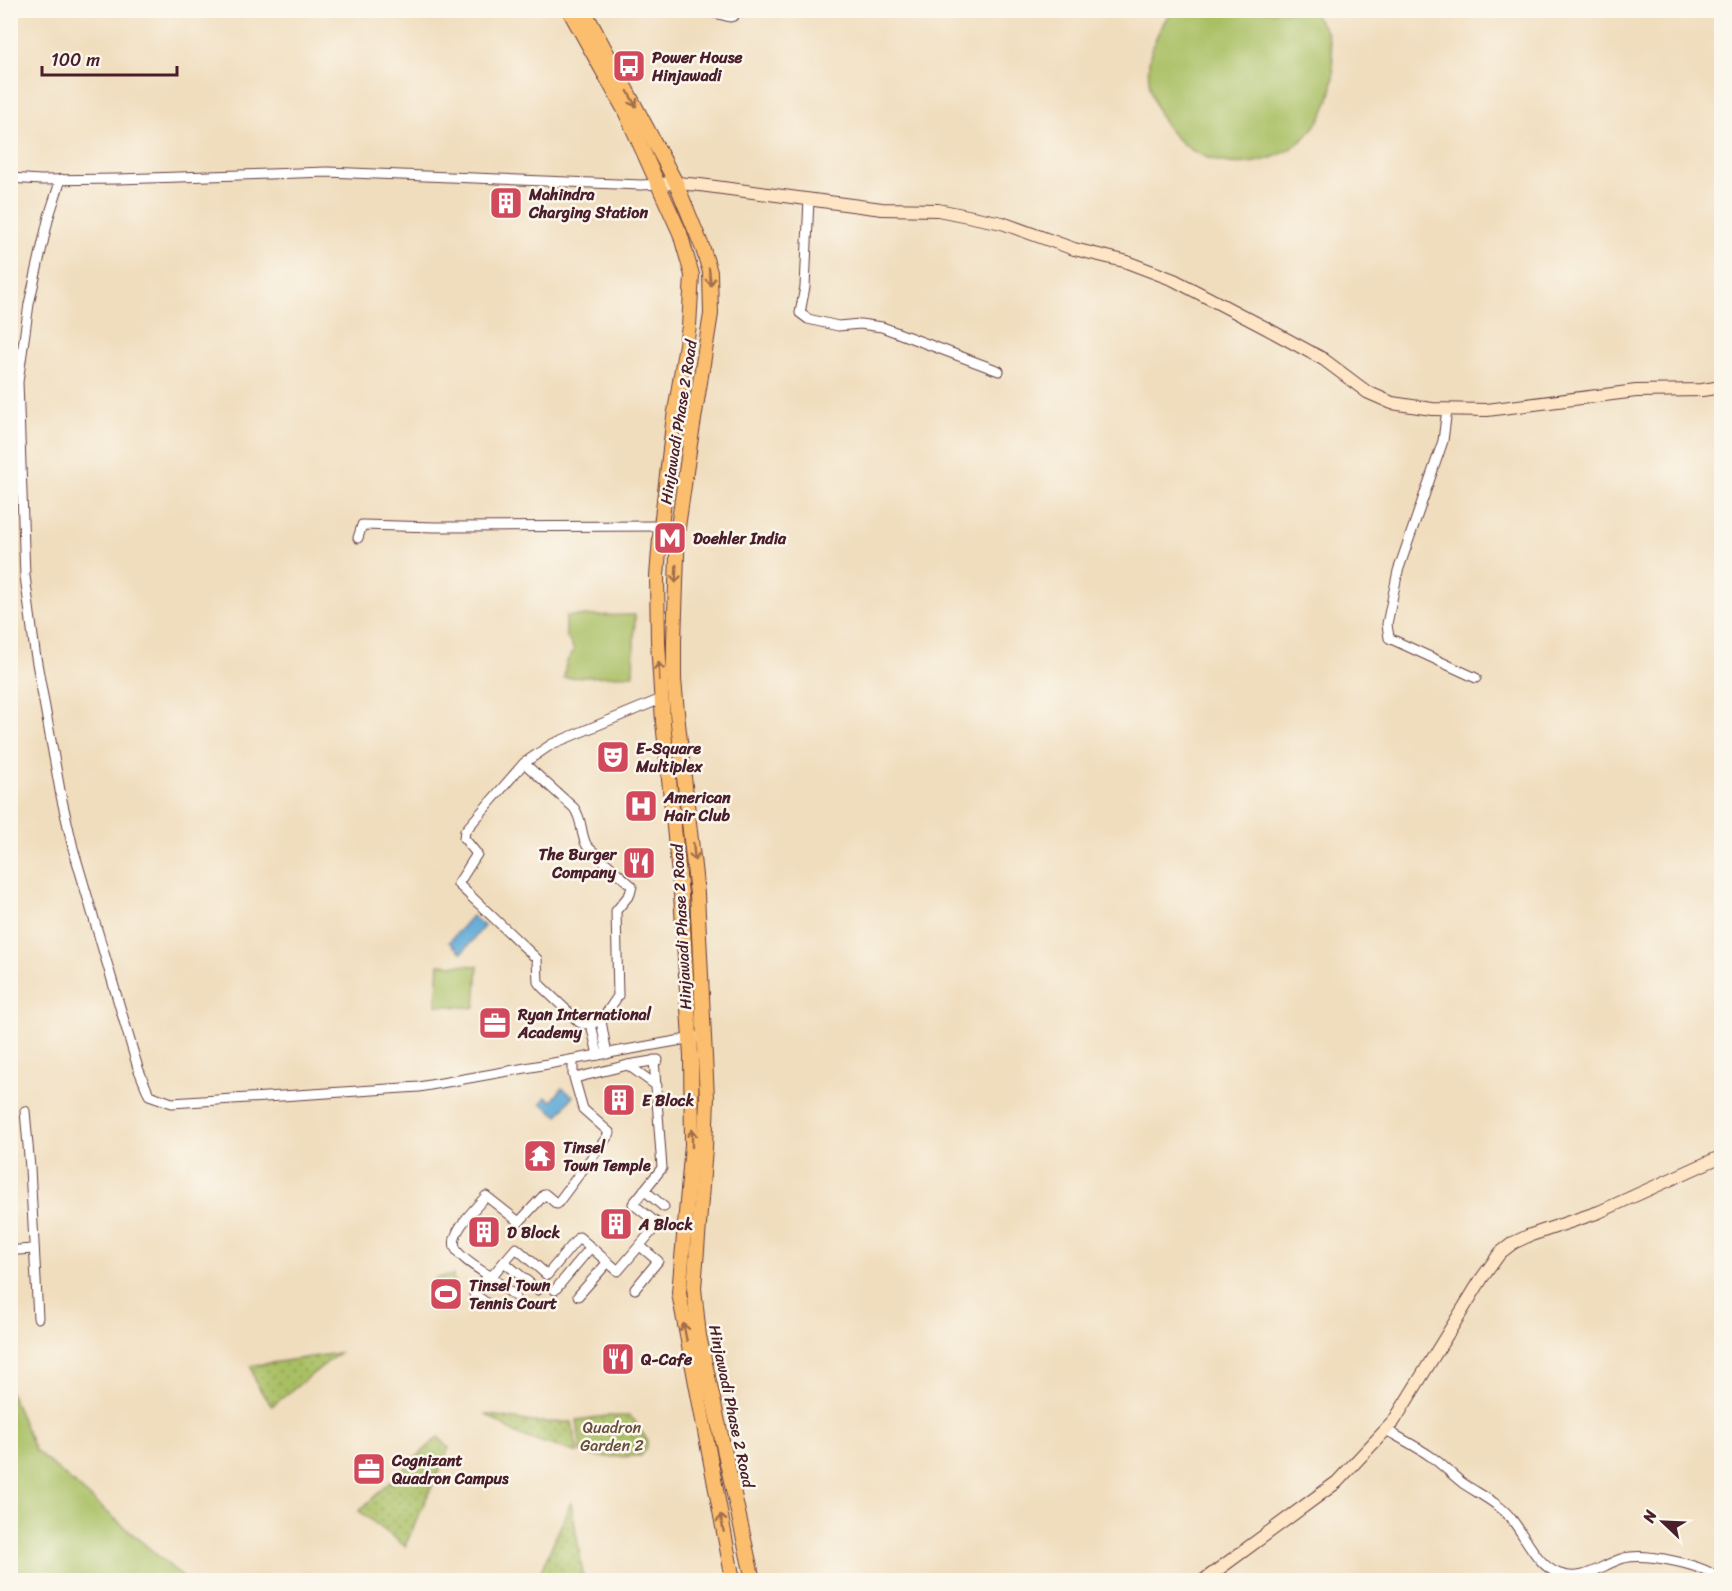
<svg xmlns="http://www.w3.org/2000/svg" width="1732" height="1591" font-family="Sriracha,sans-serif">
  <defs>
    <pattern id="park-dots" width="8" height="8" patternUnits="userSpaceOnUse" patternTransform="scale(1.5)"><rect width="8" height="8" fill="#a9bf63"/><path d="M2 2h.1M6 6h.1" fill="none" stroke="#8c9b52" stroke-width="1.8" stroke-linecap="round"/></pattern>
  </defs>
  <rect width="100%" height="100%" fill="#fbf7ec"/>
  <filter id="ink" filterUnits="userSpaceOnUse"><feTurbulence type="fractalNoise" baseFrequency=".0167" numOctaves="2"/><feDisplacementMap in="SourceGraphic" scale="12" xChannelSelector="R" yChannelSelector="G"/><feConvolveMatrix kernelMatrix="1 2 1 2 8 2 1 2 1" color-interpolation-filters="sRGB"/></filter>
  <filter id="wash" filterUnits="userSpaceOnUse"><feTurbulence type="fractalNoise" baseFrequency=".008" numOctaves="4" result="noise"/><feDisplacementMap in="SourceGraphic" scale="24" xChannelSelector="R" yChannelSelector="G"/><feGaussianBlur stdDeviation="1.35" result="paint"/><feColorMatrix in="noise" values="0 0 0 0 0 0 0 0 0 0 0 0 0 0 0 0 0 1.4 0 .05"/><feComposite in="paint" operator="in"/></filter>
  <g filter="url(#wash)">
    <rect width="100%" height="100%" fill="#f0ddbd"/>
    <g fill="#a9bf63" stroke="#7a6f47" stroke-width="1.5">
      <path d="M1171 11H1312C1316 18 1323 25 1327 33 1332 47 1334 63 1333 78 1324 175 1190 197 1155 104 1141 68 1151 41 1171 11Z"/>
      <polygon points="635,615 633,675 564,678 566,663 574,650 566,635 566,616"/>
      <polygon points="439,964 478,966 475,1008 436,1005"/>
      <polygon points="453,1275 458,1310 440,1312 435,1278"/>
      <polygon points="10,1392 35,1450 186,1580 11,1580"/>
    </g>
    <g fill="url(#park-dots)" stroke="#7a6f47" stroke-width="1.5">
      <path d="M339 1353 272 1406C262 1395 254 1382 251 1366Z"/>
      <polygon points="485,1414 533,1422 572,1422 578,1453 518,1435"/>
      <path d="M606 1416H629L634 1420 647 1440V1447L641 1456C622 1456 599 1460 581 1452L577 1420Z"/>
      <polygon points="438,1437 449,1448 405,1546 359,1511"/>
      <polygon points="571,1502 584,1580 537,1580"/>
    </g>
    <g fill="#5da8d5" stroke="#546480" stroke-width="1.5">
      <polygon points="472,916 484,926 462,953 449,942"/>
      <polygon points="562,1088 573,1096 558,1116 541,1103 546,1097 552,1101"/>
    </g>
  </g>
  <g filter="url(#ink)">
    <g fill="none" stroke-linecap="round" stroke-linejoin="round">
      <g stroke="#633c41" stroke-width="11">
        <g id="street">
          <polyline points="703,10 730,17 734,16 735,10"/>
          <polyline points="10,178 41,180 118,179 327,172 641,185 659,184"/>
          <polyline points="61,179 49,216 29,304 18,382 25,576 35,652 61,796 73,848 138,1068 149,1095 172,1103 419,1087 704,1036"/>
          <polyline points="809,199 805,287 800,313 808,319 838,326 860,324 882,327 999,371"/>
          <polyline points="1447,409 1443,441 1398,571 1387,624 1389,638 1476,678"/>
          <polyline points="358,538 362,525 435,527 661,526"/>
          <path d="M524 763 465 831 464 838 477 854 458 884 537 959 538 982 541 986 579 1022 584 1024 601 1021 618 996 616 911 630 894 632 886 587 846C580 834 583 820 574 808L524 763 552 744 661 699"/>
          <polyline points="601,1021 607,1054"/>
          <polyline points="591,1024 598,1055"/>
          <path d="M573 1060V1074L583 1109 610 1133 557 1204 545 1194 519 1222 486 1196C476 1208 450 1232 455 1247 458 1257 482 1271 491 1277L516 1248 547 1275 579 1237 618 1271 658 1224 633 1204 662 1168 654 1060"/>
          <polyline points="628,1065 658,1060"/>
          <polyline points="575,1078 628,1065 657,1086"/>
          <polyline points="25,1111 30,1168 38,1318"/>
          <polyline points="644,1190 664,1207"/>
          <polyline points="18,1250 34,1249"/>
          <polyline points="504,1262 538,1290"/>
          <polyline points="491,1277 515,1296"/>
          <polyline points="635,1289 658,1261 640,1246"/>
          <polyline points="555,1290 591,1247"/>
          <polyline points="578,1296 608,1262"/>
          <polyline points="489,1305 474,1294 489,1275"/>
          <path d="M1386 1430C1402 1439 1418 1447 1433 1458 1444 1466 1453 1476 1464 1484 1479 1494 1498 1503 1509 1516 1525 1534 1536 1566 1560 1574 1584 1583 1602 1564 1624 1558 1645 1553 1705 1564 1720 1580"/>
        </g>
      </g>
      <g stroke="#633c41" stroke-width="14">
        <g id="secondary">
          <polyline points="659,184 676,183 700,185 882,209 938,210 1002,223 1074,249 1124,261 1174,280 1264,327 1323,359 1367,392 1392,403 1432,409 1487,410 1636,391 1702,390 1722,387"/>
          <polyline points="1204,1580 1337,1482 1394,1421 1482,1278 1500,1253 1513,1243 1528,1236 1599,1212 1722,1156"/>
        </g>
      </g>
      <g stroke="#633c41" stroke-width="16">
        <g id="primary">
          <polyline points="569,10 624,109 680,233 692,275 689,326 673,424 661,526 657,576 658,642 663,722 681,894 691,1056 692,1145 679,1293 733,1580"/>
          <polyline points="584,10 676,183 703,249 710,272 711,314 690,444 678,527 674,641 674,680 678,723 697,894 707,1098 705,1148 694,1288 699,1336 753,1580"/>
        </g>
      </g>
      <use href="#street" stroke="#fff" stroke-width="9"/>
      <use href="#secondary" stroke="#fde5c5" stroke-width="12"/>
      <use href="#primary" stroke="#fbbe6e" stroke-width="14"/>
    </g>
    <defs><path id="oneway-shaft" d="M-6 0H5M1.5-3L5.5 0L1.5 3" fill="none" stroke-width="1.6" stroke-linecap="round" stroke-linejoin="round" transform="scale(1.5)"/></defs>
    <g stroke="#a26e4c">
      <use href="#oneway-shaft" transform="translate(632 99) rotate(62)"/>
      <use href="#oneway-shaft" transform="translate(710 277) rotate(83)"/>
      <use href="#oneway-shaft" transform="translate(676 574) rotate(92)"/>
      <use href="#oneway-shaft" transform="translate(659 671) rotate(-92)"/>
      <use href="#oneway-shaft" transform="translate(694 852) rotate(85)"/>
      <use href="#oneway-shaft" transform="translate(692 1138) rotate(-90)"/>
      <use href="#oneway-shaft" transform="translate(685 1332) rotate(-101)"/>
      <use href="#oneway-shaft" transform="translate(722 1523) rotate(-101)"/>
    </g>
  </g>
  <defs>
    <g id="bus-square" transform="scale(1.725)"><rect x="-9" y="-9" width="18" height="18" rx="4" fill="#d1495b" stroke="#fbf7ec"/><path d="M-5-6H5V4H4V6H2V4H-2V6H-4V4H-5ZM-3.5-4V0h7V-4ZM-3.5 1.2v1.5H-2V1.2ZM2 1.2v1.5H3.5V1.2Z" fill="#fff"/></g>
    <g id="building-square" transform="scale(1.725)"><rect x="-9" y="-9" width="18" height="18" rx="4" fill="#d1495b" stroke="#fbf7ec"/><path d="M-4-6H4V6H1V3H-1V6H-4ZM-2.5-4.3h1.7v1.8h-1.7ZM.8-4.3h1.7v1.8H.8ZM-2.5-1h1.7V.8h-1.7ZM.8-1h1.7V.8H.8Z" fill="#fff"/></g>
    <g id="metro-square" transform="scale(1.725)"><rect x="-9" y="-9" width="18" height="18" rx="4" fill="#d1495b" stroke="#fbf7ec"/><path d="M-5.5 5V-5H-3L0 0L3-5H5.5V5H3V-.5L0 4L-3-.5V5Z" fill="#fff"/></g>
    <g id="theatre-square" transform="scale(1.725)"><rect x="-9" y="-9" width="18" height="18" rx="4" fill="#d1495b" stroke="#fbf7ec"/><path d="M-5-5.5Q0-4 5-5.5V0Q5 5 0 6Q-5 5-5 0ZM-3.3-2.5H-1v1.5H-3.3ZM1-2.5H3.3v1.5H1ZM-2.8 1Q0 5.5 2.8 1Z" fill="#fff"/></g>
    <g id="hospital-square" transform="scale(1.725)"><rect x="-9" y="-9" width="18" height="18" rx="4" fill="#d1495b" stroke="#fbf7ec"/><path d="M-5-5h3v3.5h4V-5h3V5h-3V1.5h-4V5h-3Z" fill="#fff"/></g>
    <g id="restaurant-square" transform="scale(1.725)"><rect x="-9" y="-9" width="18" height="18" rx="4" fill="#d1495b" stroke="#fbf7ec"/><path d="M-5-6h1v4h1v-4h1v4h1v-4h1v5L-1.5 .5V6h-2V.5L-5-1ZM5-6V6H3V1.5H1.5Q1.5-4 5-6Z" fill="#fff"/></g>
    <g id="office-square" transform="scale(1.725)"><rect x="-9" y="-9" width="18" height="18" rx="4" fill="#d1495b" stroke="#fbf7ec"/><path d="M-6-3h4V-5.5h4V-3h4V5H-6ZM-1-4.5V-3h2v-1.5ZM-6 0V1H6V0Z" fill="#fff"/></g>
    <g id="temple-square" transform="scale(1.725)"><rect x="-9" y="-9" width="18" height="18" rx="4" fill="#d1495b" stroke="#fbf7ec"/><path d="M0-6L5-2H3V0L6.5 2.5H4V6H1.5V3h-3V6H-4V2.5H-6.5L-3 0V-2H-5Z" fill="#fff"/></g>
    <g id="stadium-square" transform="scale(1.725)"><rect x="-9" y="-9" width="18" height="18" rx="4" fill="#d1495b" stroke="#fbf7ec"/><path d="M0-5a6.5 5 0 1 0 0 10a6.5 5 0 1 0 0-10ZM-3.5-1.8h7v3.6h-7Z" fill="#fff"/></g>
  </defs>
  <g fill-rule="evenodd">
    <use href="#bus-square" x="629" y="66"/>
    <use href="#building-square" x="506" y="203"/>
    <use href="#metro-square" x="670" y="538"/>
    <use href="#theatre-square" x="613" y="757"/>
    <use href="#hospital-square" x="641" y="806"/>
    <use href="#restaurant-square" x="639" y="863"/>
    <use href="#office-square" x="495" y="1023"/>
    <use href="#building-square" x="619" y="1100"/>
    <use href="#temple-square" x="540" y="1156"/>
    <use href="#building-square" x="616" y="1224"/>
    <use href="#building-square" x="484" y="1232"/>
    <use href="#stadium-square" x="446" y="1294"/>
    <use href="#restaurant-square" x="618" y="1359"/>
    <use href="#office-square" x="369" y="1469"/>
  </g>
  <g text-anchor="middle" stroke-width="5" stroke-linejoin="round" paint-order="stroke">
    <g font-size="16" font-weight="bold" fill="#4a1f2b" stroke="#fbf7ec" text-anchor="start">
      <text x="652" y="63">Power House<tspan x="652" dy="18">Hinjawadi</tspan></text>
      <text x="529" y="200">Mahindra<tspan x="529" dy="18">Charging Station</tspan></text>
      <text x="693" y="544">Doehler India</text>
      <text x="636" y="754">E-Square<tspan x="636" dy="18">Multiplex</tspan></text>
      <text x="664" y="803">American<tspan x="664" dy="18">Hair Club</tspan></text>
      <text x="616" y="860" text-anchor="end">The Burger<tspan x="616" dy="18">Company</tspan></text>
      <text x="518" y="1020">Ryan International<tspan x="518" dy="18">Academy</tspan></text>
      <text x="642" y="1106">E Block</text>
      <text x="563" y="1153">Tinsel<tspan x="563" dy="18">Town Temple</tspan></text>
      <text x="639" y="1230">A Block</text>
      <text x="507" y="1238">D Block</text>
      <text x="469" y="1291">Tinsel Town<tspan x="469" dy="18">Tennis Court</tspan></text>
      <text x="641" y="1365">Q-Cafe</text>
      <text x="392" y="1466">Cognizant<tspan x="392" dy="18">Quadron Campus</tspan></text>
    </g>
    <g font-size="16" fill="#4a1f2b" stroke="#fbf7ec">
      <text transform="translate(678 422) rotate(-81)" y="6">Hinjawadi Phase 2 Road</text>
      <text transform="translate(681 927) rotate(-93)" y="6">Hinjawadi Phase 2 Road</text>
      <text transform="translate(732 1406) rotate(78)" y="6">Hinjawadi Phase 2 Road</text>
    </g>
    <g font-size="16" fill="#664f3c" stroke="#fbf7ec">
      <text x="612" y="1433">Quadron<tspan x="612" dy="18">Garden 2</tspan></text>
    </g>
  </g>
  <rect width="1732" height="1591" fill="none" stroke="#fbf7ec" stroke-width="36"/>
  <g transform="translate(1663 1522) rotate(293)" stroke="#fbf7ec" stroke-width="4.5" paint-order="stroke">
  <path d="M0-4.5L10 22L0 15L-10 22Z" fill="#4a1f2b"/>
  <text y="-9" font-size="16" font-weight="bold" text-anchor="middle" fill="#4a1f2b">N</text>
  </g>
  <path d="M42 66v9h135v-9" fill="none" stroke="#4a1f2b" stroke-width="3"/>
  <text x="51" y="66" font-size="18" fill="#4a1f2b" stroke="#fbf7ec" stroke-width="4.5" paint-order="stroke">100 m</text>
</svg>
